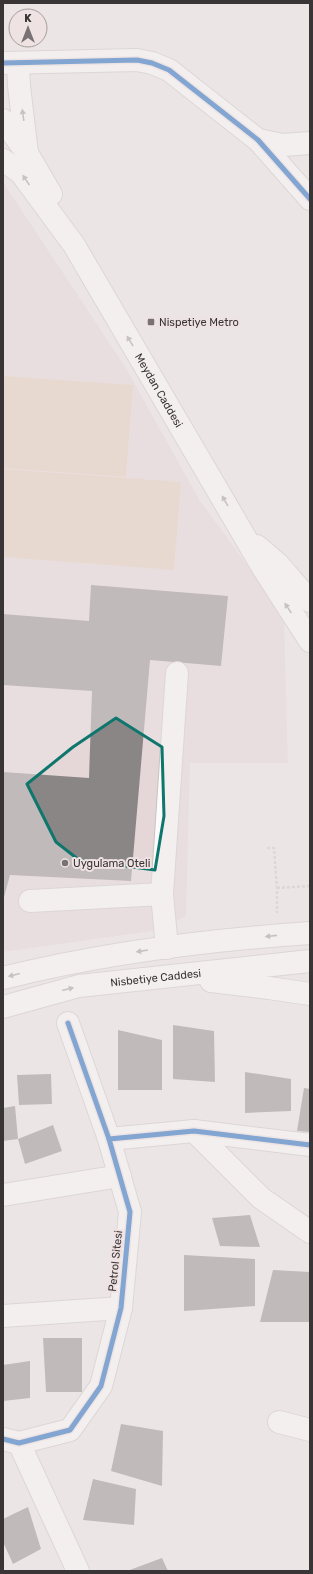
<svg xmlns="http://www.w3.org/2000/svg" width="313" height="1574" font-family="Rubik,sans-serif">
  <rect width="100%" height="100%" fill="#ece5e6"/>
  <polygon fill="#e5d6d8" points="3,182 126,368 199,499 284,615 288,763 190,763 186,916 160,930 3,952"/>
  <g fill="#e3cbb6">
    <polygon points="3,376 133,385 126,477 3,468"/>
    <polygon points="4,469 181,482 174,570 3,557"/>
  </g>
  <g fill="#8b8686">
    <polygon points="91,585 228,596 221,666 150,660 131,881 10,875 3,901 3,772 89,778 92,691 3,685 3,614 89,621"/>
    <polygon points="173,1025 214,1031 215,1082 173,1079"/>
    <polygon points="118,1030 162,1040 162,1090 118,1090"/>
    <polygon points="245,1072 291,1079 291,1111 245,1113"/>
    <polygon points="51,1074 52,1104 19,1105 17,1075"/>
    <polygon points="304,1088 310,1089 310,1132 297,1131"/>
    <polygon points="15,1106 18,1139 3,1141 3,1108"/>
    <polygon points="53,1125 62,1151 25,1164 18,1139"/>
    <polygon points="250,1215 260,1247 220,1246 212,1218"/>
    <polygon points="184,1255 255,1259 255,1306 184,1311"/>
    <polygon points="273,1270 310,1272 310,1322 260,1322"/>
    <polygon points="43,1338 82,1338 82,1392 46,1392"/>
    <polygon points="30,1361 30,1398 3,1401 3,1365"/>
    <polygon points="121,1424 163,1431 162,1486 111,1471"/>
    <polygon points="93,1479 136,1489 134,1525 83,1520"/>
    <polygon points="28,1507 41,1549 13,1564 3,1542 3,1519"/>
    <polygon points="162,1558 168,1571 127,1571"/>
  </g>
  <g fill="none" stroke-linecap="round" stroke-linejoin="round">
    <g stroke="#c8c3c3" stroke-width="24">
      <g id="minor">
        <polyline points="3,63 137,60 152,63 169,70 258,140 310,199"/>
        <polyline points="18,63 19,86 27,153"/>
        <polyline points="258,140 283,145 310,143"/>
        <polyline points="30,901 162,894"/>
        <polyline points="167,948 162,894 177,673"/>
        <polyline points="194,1131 261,1198 310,1232"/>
        <polyline points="109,1139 194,1131 310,1145"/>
        <polyline points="3,1195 120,1176"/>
        <polyline points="3,1316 121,1308"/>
        <polyline points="279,1422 310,1430"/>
        <polyline points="3,1439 19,1443 70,1430 101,1386 121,1308 130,1212 109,1139 68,1023"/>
        <polyline points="19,1443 78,1571"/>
      </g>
    </g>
    <g stroke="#c8c3c3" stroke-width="24">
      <g id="major">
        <polyline points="3,120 27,153 51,194"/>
        <path id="s1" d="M3 160 21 173 74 245 263 568 310 641"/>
        <polyline points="257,546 278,564 310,601"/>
        <path d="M3 978C103 953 207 940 310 933"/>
        <polyline points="211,981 269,988 310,994"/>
        <path id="s2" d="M3 1007 79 986 310 961"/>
      </g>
    </g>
    <g stroke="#c9c6c6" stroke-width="2.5" stroke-dasharray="3 2" stroke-linecap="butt">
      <polyline points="267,848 274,848 277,888 277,913"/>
      <polyline points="277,888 310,886"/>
    </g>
    <use href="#minor" stroke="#fcfbfb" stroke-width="22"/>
    <use href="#major" stroke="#fcfbfb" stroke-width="22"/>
    <g stroke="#efe2e3" stroke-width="8">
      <g id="cycleway">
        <polyline points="3,63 137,60 152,63 169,70 258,140 310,199"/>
        <polyline points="109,1139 194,1131 310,1145"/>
        <polyline points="3,1439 19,1443 70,1430 101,1386 121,1308 130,1212 109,1139 68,1023"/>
      </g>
    </g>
    <use href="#cycleway" stroke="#0057b8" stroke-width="5"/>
  </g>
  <defs><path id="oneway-solid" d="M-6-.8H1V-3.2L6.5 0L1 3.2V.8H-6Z"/></defs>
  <g fill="#9a9898">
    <use href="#oneway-solid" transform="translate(23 115) rotate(-98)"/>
    <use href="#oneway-solid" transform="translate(26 180) rotate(-124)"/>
    <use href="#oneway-solid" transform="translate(130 341) rotate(-121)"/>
    <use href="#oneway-solid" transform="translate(225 501) rotate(-120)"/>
    <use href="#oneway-solid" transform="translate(288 608) rotate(-124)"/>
    <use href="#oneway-solid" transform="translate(271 936) rotate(174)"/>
    <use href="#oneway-solid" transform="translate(142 951) rotate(171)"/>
    <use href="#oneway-solid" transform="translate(14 975) rotate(166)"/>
    <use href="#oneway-solid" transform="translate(68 989) rotate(-14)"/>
  </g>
  <path d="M0 0H313V1574H0ZM116 718 162 747 164 816 155 870 79 860 56 842 27 784 73 747Z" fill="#ece5e6" fill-opacity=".55" fill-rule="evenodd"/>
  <path fill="none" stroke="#0f766e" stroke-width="3" stroke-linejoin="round" d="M116 718 162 747 164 816 155 870 79 860 56 842 27 784 73 747Z"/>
  <g fill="#787273" stroke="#efe2e3" stroke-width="1.5">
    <rect x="147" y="318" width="8" height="8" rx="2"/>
    <circle cx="65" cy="863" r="4"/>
  </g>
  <g text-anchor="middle" stroke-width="4" stroke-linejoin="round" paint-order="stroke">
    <g font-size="11" fill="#393435" stroke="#efe2e3" text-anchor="start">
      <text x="159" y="326">Nispetiye Metro</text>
      <text x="73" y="867">Uygulama Oteli</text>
    </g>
    <g font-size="11" fill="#393435" stroke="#efe2e3">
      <text dy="4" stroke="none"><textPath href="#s1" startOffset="280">Meydan Caddesi</textPath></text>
      <text dy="4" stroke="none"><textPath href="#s2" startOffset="156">Nisbetiye Caddesi</textPath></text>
      <text transform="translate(115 1261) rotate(-84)" y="4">Petrol Sitesi</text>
    </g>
  </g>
  <rect width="313" height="1574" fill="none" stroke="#393435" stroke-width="8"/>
  <g transform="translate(28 28)"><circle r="19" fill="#efe2e3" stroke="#a69c9d"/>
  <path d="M0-3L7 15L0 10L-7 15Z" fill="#787273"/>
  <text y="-6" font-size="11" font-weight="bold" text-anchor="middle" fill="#393435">K</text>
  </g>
</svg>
